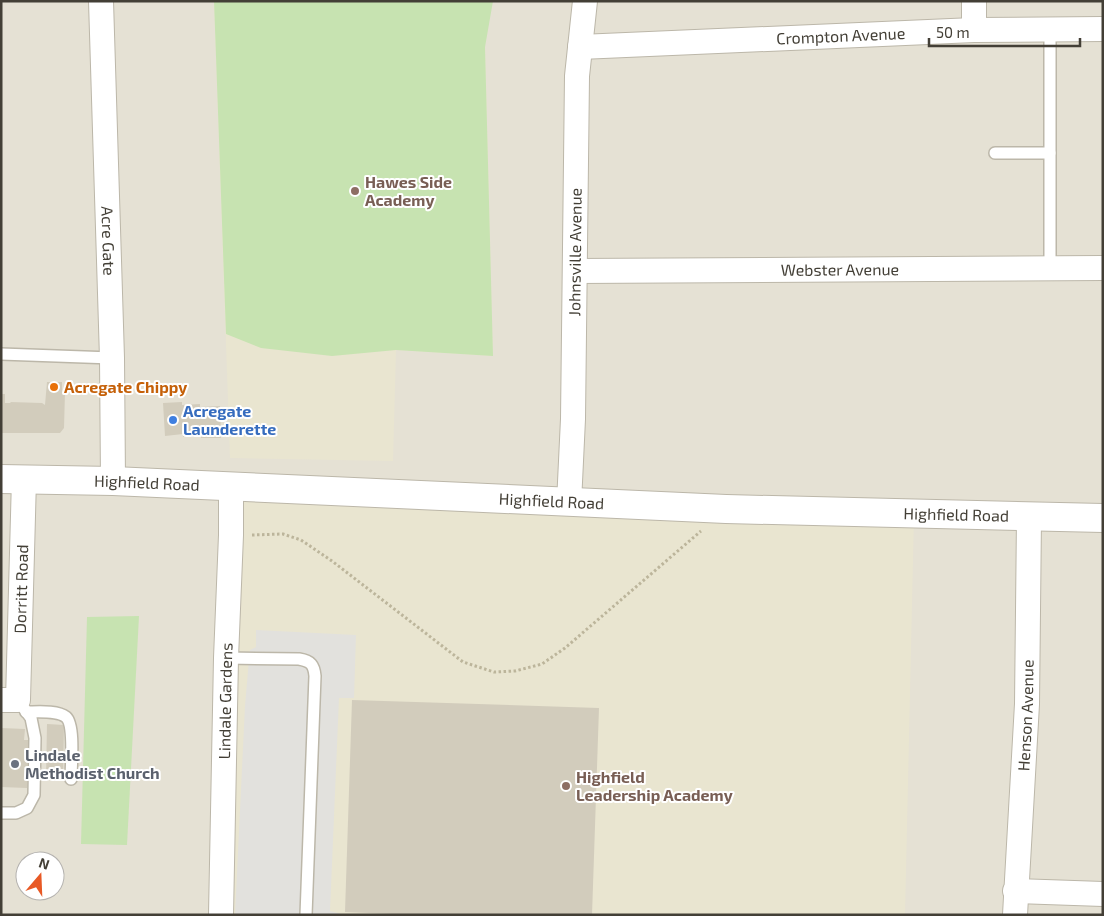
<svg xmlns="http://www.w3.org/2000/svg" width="1104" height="916" font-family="'Exo 2',sans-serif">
  <rect width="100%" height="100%" fill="#f1efe6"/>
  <path fill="#e5e1d4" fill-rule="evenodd" d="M1 1H1103V915H1ZM25 861H55V891H25Z"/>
  <g fill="#e9e5d0">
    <polygon points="214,1 485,43 493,356 396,350 393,461 230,458"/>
    <polygon points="231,487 914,515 905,915 221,915"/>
  </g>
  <g fill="#c7e3b1">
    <polygon points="214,1 493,1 485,47 493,356 396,350 332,356 261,348 226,334"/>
    <polygon points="139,616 127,845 81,844 87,617"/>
  </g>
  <polygon fill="#e2e1dd" points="256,630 356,635 354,698 339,698 330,911 345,915 235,915 245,706 249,659 250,650 256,647"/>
  <g fill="#d2ccbc">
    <polygon points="47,382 62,382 62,392 65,392 64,428 60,433 1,433 1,394 5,394 5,403 11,403 10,402 42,403 45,405"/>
    <polygon points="182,402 182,405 200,404 200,407 220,406 221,438 201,438 201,436 183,437 183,434 165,436 163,403"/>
    <polygon points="352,700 599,708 592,915 415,915 345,912"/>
    <polygon points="47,724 64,725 63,779 46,778"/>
    <polygon points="1,728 25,729 24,740 28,740 27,788 1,787"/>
  </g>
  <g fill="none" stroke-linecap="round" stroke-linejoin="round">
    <g stroke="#bcb7a9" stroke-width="14">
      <g id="service">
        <polyline points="1050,29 1050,269"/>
        <polyline points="995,153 1050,153"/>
        <polyline points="1,354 112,358"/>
        <path d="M226 658 299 659C311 661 314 665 315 676L306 915"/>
        <path d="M26 712C37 712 57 710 66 717 75 725 71 766 71 779"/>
        <polyline points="1,813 16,813 27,808 34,795 35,738 31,718 18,700"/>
      </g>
    </g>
    <g stroke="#bcb7a9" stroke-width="26">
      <g id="minor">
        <path id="s1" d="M101 1 112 358 113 481"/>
        <polyline points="974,30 974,1"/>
        <path id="s2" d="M580 47 974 30 1103 29"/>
        <path id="s3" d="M576 271 1103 268"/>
        <path id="s4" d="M569 503 573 419 577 76 585 1"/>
        <path id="s5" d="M1 700H18L24 479"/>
        <polyline points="1015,891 1103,894"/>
        <path id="s6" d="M221 915 226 658 231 535V487"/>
        <path id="s7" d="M1015 915 1027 704 1029 517"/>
      </g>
    </g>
    <g stroke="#bcb7a9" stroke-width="30">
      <g id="tertiary">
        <path id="s8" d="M1 479 113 481 726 509 1103 518"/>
      </g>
    </g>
    <polyline stroke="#bcb59b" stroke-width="3" stroke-dasharray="2.5 2.5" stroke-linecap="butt" points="252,535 283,534 301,540 332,561 463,662 494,672 515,671 542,664 565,648 701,531"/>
    <use href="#service" stroke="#fff" stroke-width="11"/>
    <use href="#minor" stroke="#fff" stroke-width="24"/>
    <use href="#tertiary" stroke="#fff" stroke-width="28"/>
  </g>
  <g fill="#8d6e63" stroke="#fff" stroke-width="2">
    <circle cx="355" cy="191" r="5"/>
    <circle cx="566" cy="786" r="5"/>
  </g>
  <circle fill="#e8710a" stroke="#fff" stroke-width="2" cx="54" cy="387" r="5"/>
  <circle fill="#3f7fe0" stroke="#fff" stroke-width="2" cx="173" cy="420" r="5"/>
  <circle fill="#6b7280" stroke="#fff" stroke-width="2" cx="15" cy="764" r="5"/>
  <g text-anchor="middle" stroke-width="4" stroke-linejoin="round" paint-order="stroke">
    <g font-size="16" fill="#433f36" stroke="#fff">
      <text dy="6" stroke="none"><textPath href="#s2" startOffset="261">Crompton Avenue</textPath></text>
      <text dy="6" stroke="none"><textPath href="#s1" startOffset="240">Acre Gate</textPath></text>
      <text dy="6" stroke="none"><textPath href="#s4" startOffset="251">Johnsville Avenue</textPath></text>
      <text dy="6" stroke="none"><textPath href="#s3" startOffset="264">Webster Avenue</textPath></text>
      <text dy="6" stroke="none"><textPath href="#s8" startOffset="146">Highfield Road</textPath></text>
      <text dy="6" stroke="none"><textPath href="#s8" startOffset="551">Highfield Road</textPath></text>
      <text dy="6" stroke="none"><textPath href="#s8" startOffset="956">Highfield Road</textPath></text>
      <text dy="6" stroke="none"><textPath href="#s5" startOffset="128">Dorritt Road</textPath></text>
      <text dy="6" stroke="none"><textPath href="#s6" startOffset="214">Lindale Gardens</textPath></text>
      <text dy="6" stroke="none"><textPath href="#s7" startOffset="200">Henson Avenue</textPath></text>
    </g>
    <g font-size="16" font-weight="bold" fill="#785e54" stroke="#fff" text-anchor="start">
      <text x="365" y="188">Hawes Side<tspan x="365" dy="18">Academy</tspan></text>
      <text x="576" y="783">Highfield<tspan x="576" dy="18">Leadership Academy</tspan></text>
    </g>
    <g font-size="16" font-weight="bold" fill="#c56008" stroke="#fff" text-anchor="start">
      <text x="64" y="393">Acregate Chippy</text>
    </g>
    <g font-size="16" font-weight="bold" fill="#366cbe" stroke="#fff" text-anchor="start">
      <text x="183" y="417">Acregate<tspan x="183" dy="18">Launderette</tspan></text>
    </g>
    <g font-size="16" font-weight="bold" fill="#5b616d" stroke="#fff" text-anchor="start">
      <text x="25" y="761">Lindale<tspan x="25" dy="18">Methodist Church</tspan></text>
    </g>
  </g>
  <rect width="1104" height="916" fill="none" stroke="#433f36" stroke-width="5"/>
  <g transform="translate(40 876) rotate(19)"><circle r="24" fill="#ffffff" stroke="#b4b2af"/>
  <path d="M0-4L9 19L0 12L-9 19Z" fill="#e85925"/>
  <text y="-8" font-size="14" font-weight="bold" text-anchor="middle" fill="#433f36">N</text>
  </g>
  <path d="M929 38v8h151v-8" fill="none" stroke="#433f36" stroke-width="2.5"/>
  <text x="936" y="38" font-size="15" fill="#433f36" stroke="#ffffff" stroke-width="4" paint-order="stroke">50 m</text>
</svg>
